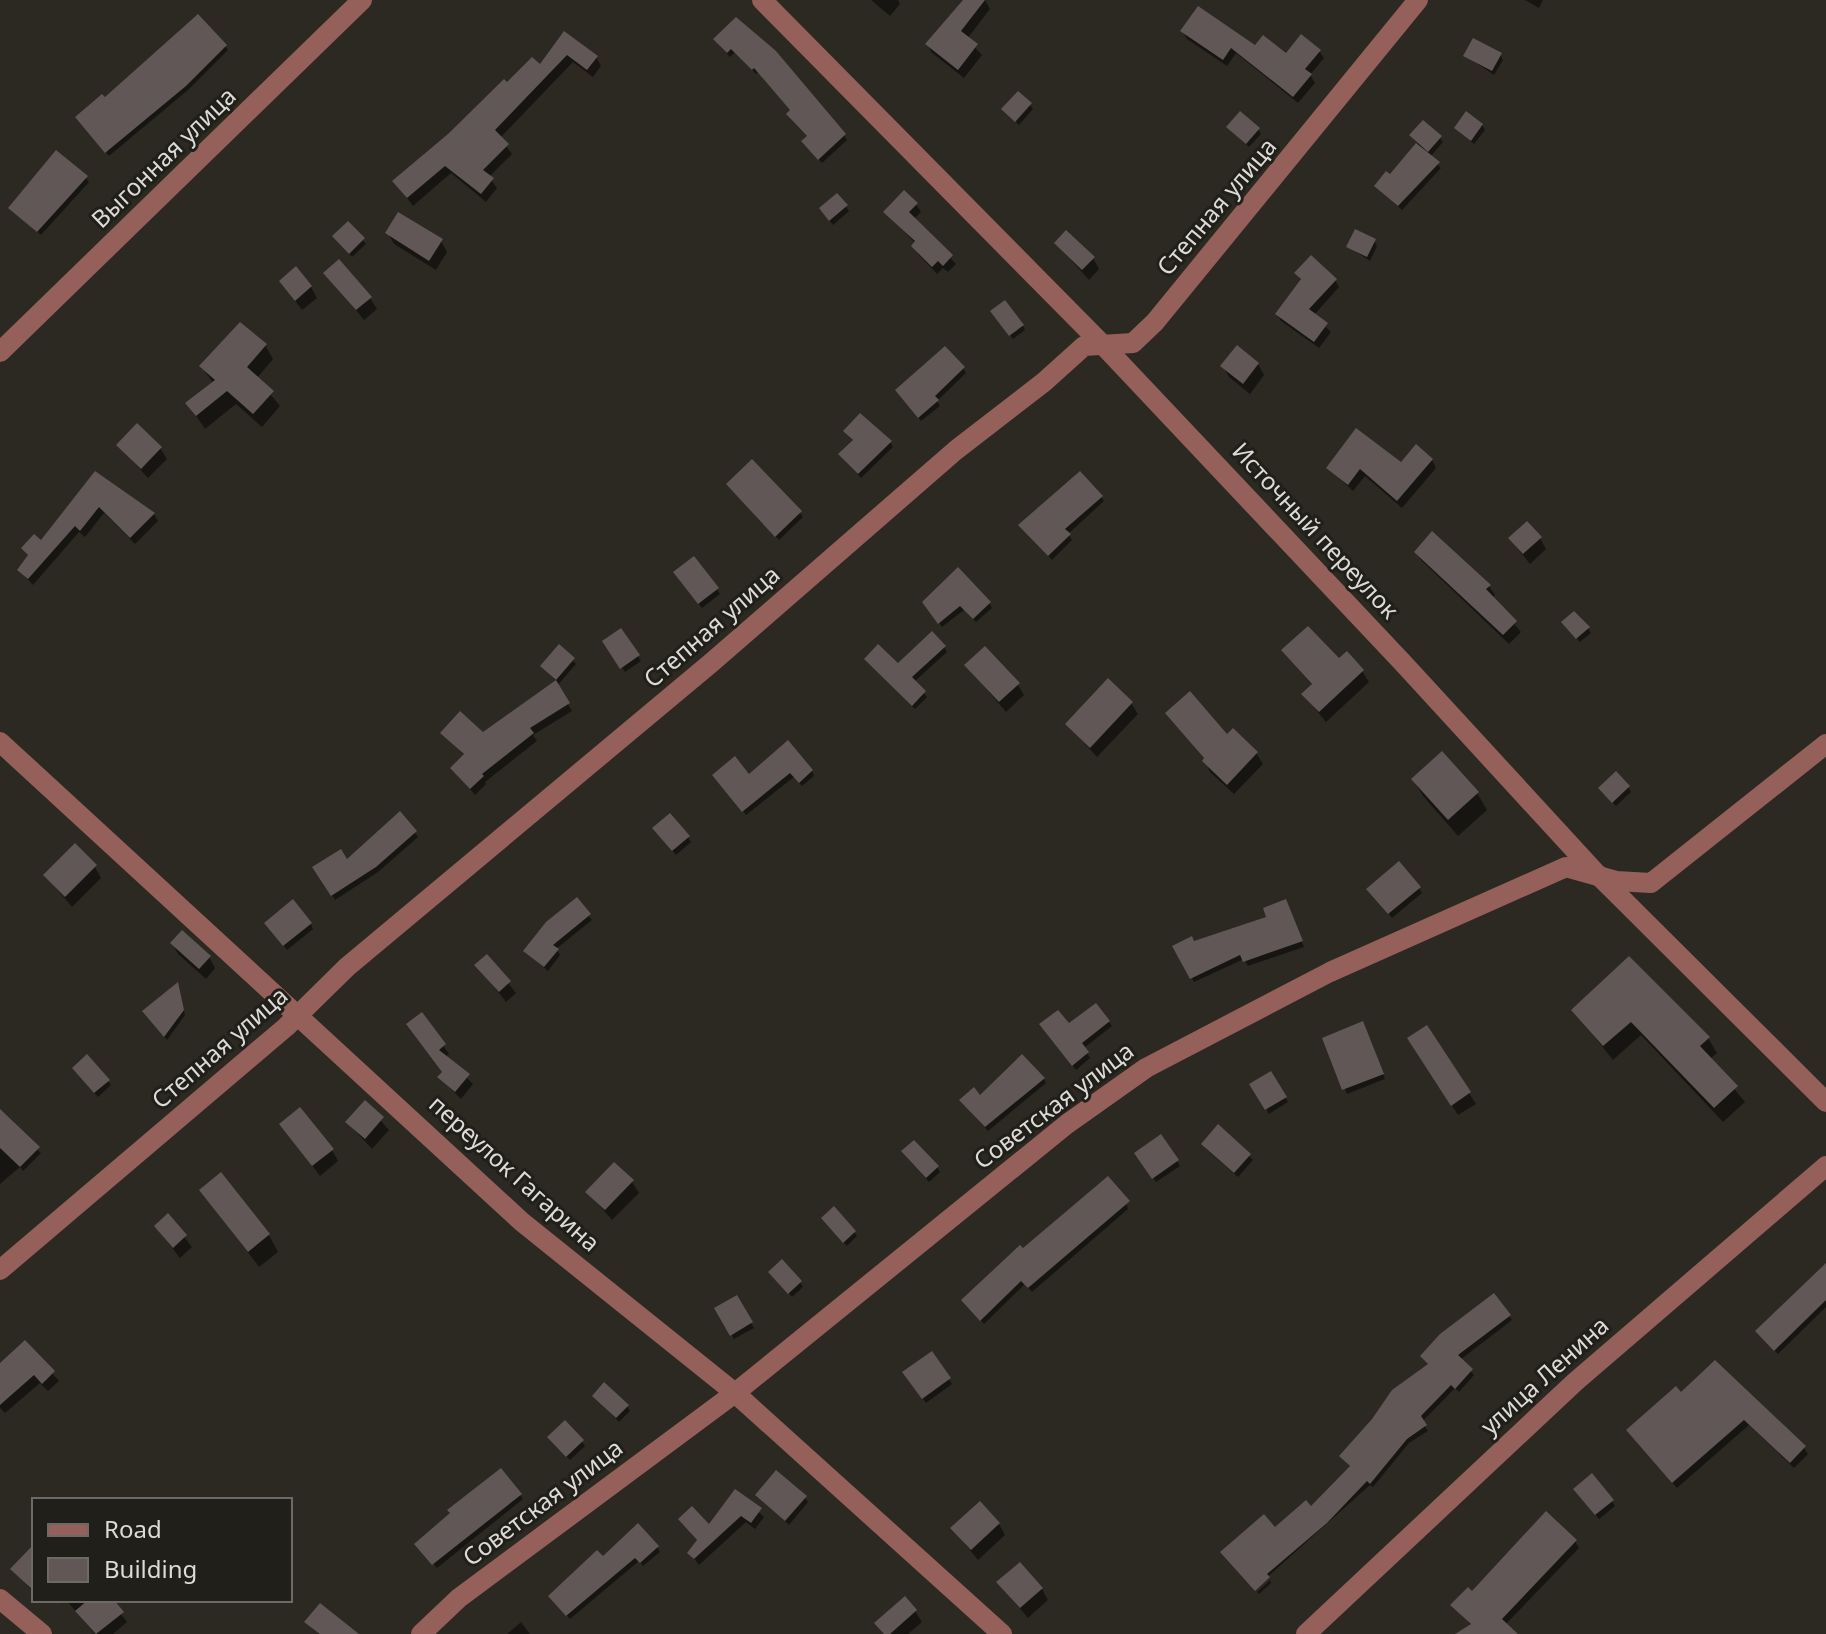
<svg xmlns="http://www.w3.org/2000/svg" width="1826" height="1634" font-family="'Noto Sans',sans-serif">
  <rect width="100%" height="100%" fill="#2b2922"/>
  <g fill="#0007">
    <polygon points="871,0 898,0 900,4 890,16"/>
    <polygon points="966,0 985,0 990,9 967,39 982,55 964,78 932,53 927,44"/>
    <polygon points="1525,0 1543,0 1539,8"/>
    <polygon points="736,20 844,135 847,140 822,163 806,146 808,137 791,120 788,115 792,111 758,72 756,74 735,52 730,57 718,44 716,40"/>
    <polygon points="1183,32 1286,56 1319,51 1324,58 1310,75 1315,83 1298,103 1236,53 1227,66 1187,39"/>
    <polygon points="565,34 596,57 601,66 593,77 573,62 500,138 512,154 489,177 497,188 486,202 451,173 413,206 395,182 507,85 540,67"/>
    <polygon points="225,46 228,50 188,90 109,156 80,122"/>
    <polygon points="1500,55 1503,60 1494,75 1466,56"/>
    <polygon points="1030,105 1033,109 1019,125 1004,109"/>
    <polygon points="1482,125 1485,130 1474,144 1456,128"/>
    <polygon points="1229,127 1258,129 1261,134 1249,147"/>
    <polygon points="1411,136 1440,138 1443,142 1430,157 1441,168 1402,210 1376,186 1391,177 1418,144"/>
    <polygon points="86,178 89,182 41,235 11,208"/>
    <polygon points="837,195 849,211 833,225 824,214"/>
    <polygon points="916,204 921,212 914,219 956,264 948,272 943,268 937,274 918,254 913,246 916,244 886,212"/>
    <polygon points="348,224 366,244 352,257 334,237"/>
    <polygon points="388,233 441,241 447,252 436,270 394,244"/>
    <polygon points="1374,241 1377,246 1370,261 1349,247"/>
    <polygon points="1056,243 1093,258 1099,269 1089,280"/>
    <polygon points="326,273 370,298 377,309 364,320"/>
    <polygon points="1297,273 1335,280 1339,287 1314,315 1331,332 1319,348 1281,321 1277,314 1301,281"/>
    <polygon points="281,282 311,287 317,298 302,310"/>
    <polygon points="996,316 1023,326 1025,330 1013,339"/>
    <polygon points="265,345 273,359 257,378 280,406 262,427 236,404 205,429 188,404 214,384 201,366"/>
    <polygon points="1258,364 1264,375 1250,394 1229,377 1223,366"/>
    <polygon points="963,368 966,373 937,401 940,406 921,421 900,396"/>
    <polygon points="845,432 890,442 893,447 861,478 843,459 854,442"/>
    <polygon points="118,445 160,448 167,459 148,478"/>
    <polygon points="1432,460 1436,468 1402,508 1365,476 1353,491 1328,468"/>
    <polygon points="95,474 154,514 158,521 135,544 104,513 85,537 79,532 33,585 19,570 29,557 23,549 41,542"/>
    <polygon points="728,485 800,513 803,517 779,540"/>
    <polygon points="1101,497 1104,501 1068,534 1072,540 1052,560 1020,526"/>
    <polygon points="1540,538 1546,549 1530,564 1510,539"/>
    <polygon points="1416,552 1489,586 1495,595 1492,598 1521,632 1509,644 1422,561"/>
    <polygon points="678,578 717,589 720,594 702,608"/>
    <polygon points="989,603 992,608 976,622 964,610 942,627 927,607"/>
    <polygon points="1566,627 1588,628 1591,633 1580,642"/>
    <polygon points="620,631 641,661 625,672 604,642"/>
    <polygon points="559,647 576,664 557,686 572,711 533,735 537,741 485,782 486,784 475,795 452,768 465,756 443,733 483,734 557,682 542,667"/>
    <polygon points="944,647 947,652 914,682 927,697 915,709 866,660 898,666"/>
    <polygon points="1283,651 1339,661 1362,671 1369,682 1326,722 1304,695 1313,686"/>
    <polygon points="966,665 1018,685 1024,695 1006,712"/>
    <polygon points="1131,703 1138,714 1097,757 1067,724"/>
    <polygon points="1168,713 1227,737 1256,753 1263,764 1234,794 1210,772 1205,760"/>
    <polygon points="1442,754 1477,793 1487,810 1458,836 1423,796 1413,779"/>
    <polygon points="812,771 814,776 802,786 794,777 746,815 717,780"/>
    <polygon points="1628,787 1631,792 1616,806 1603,793"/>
    <polygon points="415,833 418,837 378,872 335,900 315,868 347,862"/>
    <polygon points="657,833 688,837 691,842 676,855"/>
    <polygon points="95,867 101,878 72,907 45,875"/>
    <polygon points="1419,888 1422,893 1392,918 1372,894"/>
    <polygon points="576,900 592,920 556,949 560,955 548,971 526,951"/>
    <polygon points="1288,906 1304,947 1248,966 1244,959 1194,982 1175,947 1269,918"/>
    <polygon points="311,924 313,929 287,950 269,928"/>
    <polygon points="172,943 209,957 215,968 206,979 178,954"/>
    <polygon points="487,957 516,993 506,1002 477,965"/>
    <polygon points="177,985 185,1015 167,1040 148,1016"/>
    <polygon points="1573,1010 1708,1038 1717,1053 1710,1059 1745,1102 1723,1122 1641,1035 1613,1060"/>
    <polygon points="422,1015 449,1054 445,1057 473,1084 461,1099 440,1078 444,1073"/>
    <polygon points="1109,1022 1112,1026 1084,1048 1090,1058 1076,1070 1045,1029"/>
    <polygon points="1427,1028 1476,1104 1458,1115 1416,1050"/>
    <polygon points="1365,1029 1385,1079 1347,1094 1324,1039"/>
    <polygon points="77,1073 108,1081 111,1085 98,1097"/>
    <polygon points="1270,1074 1288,1102 1269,1114 1252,1085"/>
    <polygon points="1044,1079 1046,1083 988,1131 965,1105"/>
    <polygon points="365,1103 389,1130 372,1149 347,1122"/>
    <polygon points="0,1118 41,1153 23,1171 20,1167 0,1184"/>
    <polygon points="282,1125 332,1150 338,1161 320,1176"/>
    <polygon points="1219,1127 1253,1160 1238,1177 1206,1149"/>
    <polygon points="907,1157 937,1167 940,1172 929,1182"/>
    <polygon points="1139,1158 1177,1161 1180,1166 1156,1182"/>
    <polygon points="632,1182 639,1193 612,1220 588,1192"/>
    <polygon points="201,1191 269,1235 278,1252 259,1267"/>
    <polygon points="1125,1198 1128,1209 1032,1292 1025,1284 984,1324 966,1305 963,1301 1023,1251"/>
    <polygon points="168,1216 192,1247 180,1258 156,1227"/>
    <polygon points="826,1223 854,1232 857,1236 847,1246"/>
    <polygon points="1826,1265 1826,1307 1778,1354 1760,1336"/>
    <polygon points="773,1277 800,1282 803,1287 792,1297"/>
    <polygon points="736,1298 754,1328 734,1339 716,1309"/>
    <polygon points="1509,1316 1512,1320 1460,1360 1474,1375 1459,1392 1455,1388 1422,1422 1428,1431 1409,1443 1373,1487 1370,1485 1254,1589 1275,1530 1311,1509 1351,1468 1341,1456 1430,1366 1422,1357"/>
    <polygon points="25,1343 59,1381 48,1391 40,1383 5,1413 0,1408 0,1366"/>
    <polygon points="931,1353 952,1384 926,1403 907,1377"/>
    <polygon points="1715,1363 1804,1448 1808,1454 1794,1468 1749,1425 1677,1488 1632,1437 1628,1430 1681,1395"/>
    <polygon points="594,1396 627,1406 630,1411 619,1422"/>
    <polygon points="552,1442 582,1442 585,1446 570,1460"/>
    <polygon points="736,1492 764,1517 755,1529 746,1522 699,1565 690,1553 698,1542 681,1520 709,1528"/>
    <polygon points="1578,1494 1612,1501 1615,1506 1599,1519"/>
    <polygon points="520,1495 523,1499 437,1568 419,1547"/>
    <polygon points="757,1495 805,1498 808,1502 789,1525"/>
    <polygon points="999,1524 1005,1535 978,1560 953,1529"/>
    <polygon points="1575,1541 1579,1548 1505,1625 1513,1634 1458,1634 1472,1626 1453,1605"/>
    <polygon points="657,1547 660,1552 643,1566 639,1561 570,1619 553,1601 602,1558"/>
    <polygon points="34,1551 34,1593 13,1569"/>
    <polygon points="1270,1580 1271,1583 1259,1594 1257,1592"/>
    <polygon points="999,1583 1042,1589 1048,1600 1028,1618"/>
    <polygon points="58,1600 110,1600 127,1622 113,1634 95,1634 66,1600 62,1604"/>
    <polygon points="915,1611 922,1622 908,1634 883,1634 877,1623"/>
    <polygon points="521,1622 530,1634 507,1634"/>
  </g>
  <g fill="#605756">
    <polygon points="963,0 985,0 961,31 978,44 958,70 925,44"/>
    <polygon points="1198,6 1255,45 1263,35 1286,53 1301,34 1321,50 1305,69 1312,74 1293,97 1231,48 1223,60 1180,31"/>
    <polygon points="198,14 227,45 186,86 105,153 75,117 102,94 105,97"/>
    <polygon points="736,17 776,51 846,134 818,160 801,141 807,136 786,114 790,110 754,68 752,70 731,49 727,53 713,39"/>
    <polygon points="564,31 598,56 587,70 567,55 495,130 509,144 483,170 494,178 481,194 445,166 407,198 392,181 448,134 504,79 507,82 532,57 540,64"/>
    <polygon points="1473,38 1502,53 1492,71 1463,56"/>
    <polygon points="1018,91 1032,103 1015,122 1001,109"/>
    <polygon points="1240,111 1260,128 1246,144 1226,127"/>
    <polygon points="1466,111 1483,124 1471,141 1454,128"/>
    <polygon points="1423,120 1442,136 1428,152 1409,135"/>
    <polygon points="1416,143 1440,162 1398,206 1374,186 1386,171 1390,174"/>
    <polygon points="56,150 88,176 37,232 8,208"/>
    <polygon points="904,190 918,203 909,212 953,255 943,266 938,261 932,267 911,246 915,241 883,212"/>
    <polygon points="837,193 848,205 829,221 819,208"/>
    <polygon points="398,212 443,239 429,261 385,233"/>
    <polygon points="348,221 365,238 349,254 332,236"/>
    <polygon points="1355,229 1376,239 1367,257 1346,247"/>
    <polygon points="1066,230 1095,257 1082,270 1054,243"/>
    <polygon points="1311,255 1337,279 1309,309 1328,323 1314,342 1275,314 1301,279 1294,273"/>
    <polygon points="339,259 372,297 356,310 323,273"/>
    <polygon points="296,266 312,286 295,301 279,281"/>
    <polygon points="1005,300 1024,325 1009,336 990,311"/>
    <polygon points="240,322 267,344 247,367 274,391 253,414 227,391 196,416 185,403 215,380 199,366"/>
    <polygon points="1237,345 1259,363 1243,384 1220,366"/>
    <polygon points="945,346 965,367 935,396 939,400 918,418 895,390"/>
    <polygon points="860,413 892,441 858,474 838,454 853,440 843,431"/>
    <polygon points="137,423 162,447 141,469 116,445"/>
    <polygon points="1356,428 1401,462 1416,444 1433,459 1397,501 1360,469 1348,485 1326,468"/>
    <polygon points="752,459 802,511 775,537 726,484"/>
    <polygon points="95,471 155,513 130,538 99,507 80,531 75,526 28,579 17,570 28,555 21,548 34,534 41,540"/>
    <polygon points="1080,471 1103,496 1065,529 1071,534 1048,556 1018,525"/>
    <polygon points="1527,521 1542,537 1523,554 1508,538"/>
    <polygon points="1432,531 1491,585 1486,589 1517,621 1503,635 1414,552"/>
    <polygon points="694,556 719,588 698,604 673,572"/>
    <polygon points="958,567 991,602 973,619 960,606 938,624 922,602"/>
    <polygon points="1574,611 1590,627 1576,639 1561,622"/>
    <polygon points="1308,626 1339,658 1347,651 1364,670 1319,712 1301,694 1312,684 1281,650"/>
    <polygon points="621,628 640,655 620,669 602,641"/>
    <polygon points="932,631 946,646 912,677 926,691 912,706 864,659 878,644 898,663"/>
    <polygon points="559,644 575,658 556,680 540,666"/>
    <polygon points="985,646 1020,683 999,702 964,665"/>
    <polygon points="1108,678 1133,702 1090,748 1065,724"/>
    <polygon points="556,680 570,703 530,728 534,733 482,774 484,776 470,789 450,768 464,754 440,733 460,711 483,732"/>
    <polygon points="1190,691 1227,734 1233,728 1258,752 1227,785 1202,761 1204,758 1165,713"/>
    <polygon points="788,740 813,770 799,783 790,773 742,812 712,775 735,756 749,774"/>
    <polygon points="1442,751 1479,792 1448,820 1411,779"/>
    <polygon points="1616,771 1630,786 1612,803 1598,788"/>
    <polygon points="400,811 417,831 376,867 331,896 312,867 341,849 347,859"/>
    <polygon points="670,813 690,836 672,851 652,828"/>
    <polygon points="75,843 97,865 65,897 43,875"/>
    <polygon points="1399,861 1421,887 1388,914 1366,889"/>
    <polygon points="577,897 591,914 553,945 559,949 544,967 523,951 546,922"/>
    <polygon points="293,899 312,923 283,946 264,923"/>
    <polygon points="1286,899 1303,941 1243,962 1240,955 1190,979 1172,946 1192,936 1194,941 1266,917 1263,908"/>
    <polygon points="182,930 211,956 199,969 170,943"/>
    <polygon points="487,954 511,981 499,992 474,965"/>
    <polygon points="1629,956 1710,1037 1700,1046 1738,1086 1714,1108 1631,1022 1603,1046 1571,1010"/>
    <polygon points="178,982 184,1010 164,1037 142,1011"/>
    <polygon points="1096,1003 1110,1021 1082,1043 1089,1052 1072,1066 1039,1024 1058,1010 1069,1023"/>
    <polygon points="422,1012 446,1044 439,1050 470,1074 455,1092 437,1077 442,1072 406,1024"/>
    <polygon points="1363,1021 1384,1074 1342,1090 1322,1038"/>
    <polygon points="1427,1025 1471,1092 1451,1106 1407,1038"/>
    <polygon points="87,1054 110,1080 94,1093 72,1068"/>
    <polygon points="1022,1054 1045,1078 985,1127 959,1100 974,1087 980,1095"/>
    <polygon points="1271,1071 1287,1097 1265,1110 1249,1084"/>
    <polygon points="365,1100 384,1117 365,1139 345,1122"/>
    <polygon points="300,1107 334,1149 312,1166 279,1124"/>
    <polygon points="0,1109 40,1147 20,1167 0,1148"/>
    <polygon points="1218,1124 1251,1154 1234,1173 1201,1144"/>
    <polygon points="1161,1134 1179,1160 1152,1179 1134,1153"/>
    <polygon points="914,1140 939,1166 926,1178 901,1151"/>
    <polygon points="614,1162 634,1180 605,1210 585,1192"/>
    <polygon points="221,1172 270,1234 248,1252 199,1190"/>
    <polygon points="1108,1176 1130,1201 1028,1288 1021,1281 980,1321 961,1300 1020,1245 1023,1248"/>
    <polygon points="834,1206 856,1231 843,1243 821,1218"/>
    <polygon points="168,1213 187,1235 173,1248 154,1226"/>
    <polygon points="782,1259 802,1281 788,1294 768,1272"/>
    <polygon points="1826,1263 1826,1300 1774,1351 1755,1331"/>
    <polygon points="1494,1293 1511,1315 1458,1355 1473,1369 1455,1389 1451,1385 1421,1416 1427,1425 1407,1439 1370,1484 1367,1481 1327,1523 1267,1574 1270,1577 1255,1591 1220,1552 1264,1514 1275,1527 1306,1500 1311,1506 1350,1466 1339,1456 1372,1419 1392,1390 1428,1364 1420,1356 1440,1334"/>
    <polygon points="737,1295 753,1322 730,1336 714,1308"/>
    <polygon points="25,1340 55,1371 42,1384 34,1375 0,1405 0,1363"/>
    <polygon points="932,1351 951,1378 922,1399 902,1372"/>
    <polygon points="1715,1360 1806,1446 1790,1463 1744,1420 1672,1483 1626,1430 1676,1386 1681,1392"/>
    <polygon points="604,1382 629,1405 616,1418 592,1396"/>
    <polygon points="565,1420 584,1440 566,1457 547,1437"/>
    <polygon points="501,1468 522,1494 432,1565 414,1544 450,1513 447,1510"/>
    <polygon points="776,1470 807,1496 785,1521 755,1495"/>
    <polygon points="1592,1473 1614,1500 1595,1515 1573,1489"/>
    <polygon points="735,1489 762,1508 751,1523 741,1516 694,1559 687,1553 697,1540 678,1519 692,1506 709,1524"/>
    <polygon points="980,1501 1000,1523 971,1550 950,1528"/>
    <polygon points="1546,1511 1577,1540 1502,1619 1518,1634 1455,1634 1471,1624 1450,1605 1468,1587 1472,1591"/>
    <polygon points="638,1523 659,1546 640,1563 635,1558 566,1616 548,1596 597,1550 603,1556"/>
    <polygon points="34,1544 34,1591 10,1569"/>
    <polygon points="1020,1562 1043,1588 1020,1608 996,1582"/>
    <polygon points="905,1596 917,1610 890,1634 884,1634 874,1623"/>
    <polygon points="88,1600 114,1600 124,1612 96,1634 75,1611"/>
    <polygon points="320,1603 359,1634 320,1634 304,1622"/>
  </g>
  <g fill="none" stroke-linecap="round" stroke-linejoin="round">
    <g stroke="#95605a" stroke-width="20">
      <polyline points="762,0 1102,344 1403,663 1595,872 1826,1102"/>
      <polyline points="0,352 362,0"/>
      <polyline points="0,742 522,1222 735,1393 1002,1634"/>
      <polyline points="0,1270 286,1027 347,967 711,663 956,450 1044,382 1084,346 1133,343 1155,322 1418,0"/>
      <polyline points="0,1599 42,1634"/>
      <polyline points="421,1634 459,1598 735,1393 1067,1124 1146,1068 1330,972 1566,867 1616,881 1651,883 1826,744"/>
      <polyline points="1306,1634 1575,1382 1826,1166"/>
    </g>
  </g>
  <g text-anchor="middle" stroke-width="6" stroke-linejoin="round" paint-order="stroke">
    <g font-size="24" fill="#dddbd7" stroke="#211f19">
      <text transform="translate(164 158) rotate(-44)" y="8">Выгонная улица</text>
      <text transform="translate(1217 207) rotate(-50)" y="8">Степная улица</text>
      <text transform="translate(1315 531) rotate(47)" y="8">Источный переулок</text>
      <text transform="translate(712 627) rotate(-41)" y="8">Степная улица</text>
      <text transform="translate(220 1048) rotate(-41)" y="8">Степная улица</text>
      <text transform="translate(1054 1106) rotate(-37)" y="8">Советская улица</text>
      <text transform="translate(514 1174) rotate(42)" y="8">переулок Гагарина</text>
      <text transform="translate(1545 1376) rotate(-42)" y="8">улица Ленина</text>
      <text transform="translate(543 1503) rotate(-37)" y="8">Советская улица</text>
    </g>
  </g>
  <rect x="32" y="1498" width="260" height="104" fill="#211f19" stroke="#6c6a65" stroke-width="2"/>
  <rect x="48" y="1524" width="40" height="12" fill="#95605a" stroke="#6c6a65" stroke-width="2"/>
  <text x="104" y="1538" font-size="24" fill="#dddbd7">Road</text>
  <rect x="48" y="1558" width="40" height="24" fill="#605756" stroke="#6c6a65" stroke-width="2"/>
  <text x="104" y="1578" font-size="24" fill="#dddbd7">Building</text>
</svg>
